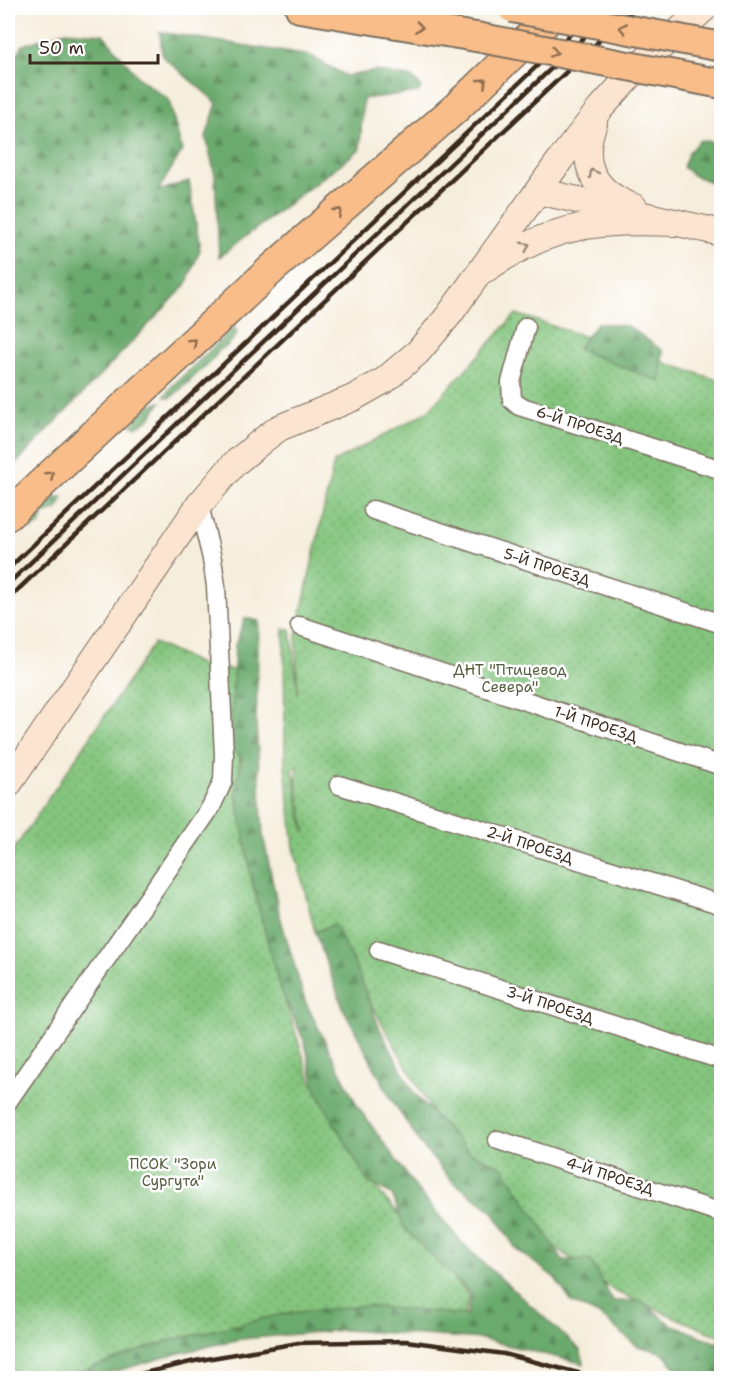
<svg xmlns="http://www.w3.org/2000/svg" width="729" height="1386" font-family="'Shantell Sans',sans-serif">
  <defs>
    <pattern id="green-dots" width="8" height="8" patternUnits="userSpaceOnUse" patternTransform="scale(1.5)"><rect width="8" height="8" fill="#84c57e"/><path d="M2 2h.1M6 6h.1" fill="none" stroke="#6da067" stroke-width="1.8" stroke-linecap="round"/></pattern>
    <pattern id="forest-firs" width="22" height="20" patternUnits="userSpaceOnUse" patternTransform="scale(1.5)"><rect width="22" height="20" fill="#6baa6d"/><path d="M5 1l3.5 6h-7zM16 11l3.5 6h-7z" fill="#598b59"/></pattern>
  </defs>
  <rect width="100%" height="100%" fill="#fff"/>
  <filter id="ink" filterUnits="userSpaceOnUse"><feTurbulence type="fractalNoise" baseFrequency=".0167" numOctaves="2"/><feDisplacementMap in="SourceGraphic" scale="12" xChannelSelector="R" yChannelSelector="G"/><feConvolveMatrix kernelMatrix="1 2 1 2 8 2 1 2 1" color-interpolation-filters="sRGB"/></filter>
  <filter id="wash" filterUnits="userSpaceOnUse"><feTurbulence type="fractalNoise" baseFrequency=".008" numOctaves="4" result="noise"/><feDisplacementMap in="SourceGraphic" scale="24" xChannelSelector="R" yChannelSelector="G"/><feGaussianBlur stdDeviation="1.35" result="paint"/><feColorMatrix in="noise" values="0 0 0 0 0 0 0 0 0 0 0 0 0 0 0 0 0 1.4 0 .05"/><feComposite in="paint" operator="in"/></filter>
  <g filter="url(#wash)">
    <rect width="100%" height="100%" fill="#f6eedd"/>
    <g fill="url(#green-dots)" stroke="#60784e" stroke-width="1.5" fill-rule="evenodd">
      <path d="M516 314 721 381V1337L614 1291 527 1226 455 1151 327 927 315 932 294 848 285 766 284 629H291L298 693 296 636 334 462 427 412ZM298 765 296 779 306 834 302 822 293 770Z"/>
      <polygon points="154,643 209,668 236,670 241,800 278,978 311,1081 381,1194 469,1295 464,1316 332,1312 74,1378 8,1378 8,858"/>
    </g>
    <g fill="url(#forest-firs)" stroke="#536a46" stroke-width="1.5">
      <polygon points="66,31 103,34 139,78 169,100 182,151 158,191 189,181 200,250 186,285 8,472 8,70 23,45"/>
      <polygon points="160,32 311,56 346,76 376,71 413,78 421,87 418,92 363,99 360,149 219,257 215,175 206,137 217,103 162,56"/>
      <polygon points="700,140 712,142 721,146 721,186 693,175 683,167 689,152"/>
      <polygon points="597,323 628,326 663,351 660,382 577,349"/>
      <polygon points="235,327 237,335 226,347 220,349 213,359 171,398 164,397 172,386"/>
      <polygon points="161,402 149,419 136,427 132,425 147,406"/>
      <polygon points="54,497 63,497 58,509 44,514 40,525 30,530 29,523"/>
      <polygon points="245,618 259,621 256,722 263,835 279,913 305,1001 358,1107 417,1189 465,1246 580,1350 584,1364 482,1339 343,1330 241,1339 180,1353 92,1378 63,1378 164,1342 287,1313 364,1306 467,1315 471,1294 404,1228 392,1194 368,1182 316,1091 305,1043 280,988 253,886 236,792 241,757 230,748 235,645"/>
      <polygon points="334,924 356,967 379,1027 414,1093 469,1152 503,1167 563,1260 590,1260 613,1301 642,1301 670,1324 717,1343 721,1337 721,1378 702,1378 697,1374 680,1372 661,1352 637,1346 601,1316 572,1303 555,1278 516,1249 493,1212 451,1180 422,1146 390,1097 343,1008 315,932"/>
    </g>
  </g>
  <g filter="url(#ink)">
    <g fill="none" stroke-linecap="round" stroke-linejoin="round">
      <g stroke="#7c6f61" stroke-width="21">
        <g id="minor">
          <polyline points="526,327 511,382 512,400 519,406 722,470"/>
          <polyline points="373,510 722,624"/>
          <polyline points="300,626 722,766"/>
          <polyline points="339,785 722,905"/>
          <polyline points="379,950 722,1060"/>
          <polyline points="8,1101 211,807 223,781 224,755 216,586 212,559 199,505"/>
          <polyline points="498,1140 722,1213"/>
        </g>
      </g>
      <g stroke="#7c6f61" stroke-width="28">
        <g id="secondary">
          <path d="M594 123C578 164 594 192 634 207"/>
          <polyline points="538,191 722,233"/>
          <path d="M486 269C554 223 597 220 677 223"/>
          <polyline points="8,785 199,505 234,464 263,440 279,428 353,398 385,380 418,352 449,315 560,160 599,110 640,65 705,8"/>
        </g>
      </g>
      <g stroke="#7c6f61" stroke-width="32">
        <polyline id="primary" points="300,8 476,37"/>
      </g>
      <g stroke="#7c6f61" stroke-width="33">
        <polyline id="trunk" points="8,515 273,268 457,107 560,8"/>
      </g>
      <use href="#minor" stroke="#fff" stroke-width="18"/>
      <use href="#secondary" stroke="#fce5d0" stroke-width="26"/>
      <use href="#primary" stroke="#f8bd89" stroke-width="28"/>
      <use href="#trunk" stroke="#f8bd89" stroke-width="30"/>
      <g stroke="#3b2a1e" stroke-width="4.5">
        <polyline points="8,569 598,8"/>
        <polyline points="8,584 615,8"/>
        <polyline points="8,599 634,8"/>
        <polyline points="123,1378 195,1361 298,1343 406,1341 504,1354 598,1378"/>
      </g>
      <g stroke="#7c6f61" stroke-width="32" stroke-linecap="butt">
        <g id="primary-bridge">
          <polyline points="512,8 722,47"/>
          <polyline points="476,37 722,84"/>
        </g>
      </g>
      <use href="#primary-bridge" stroke="#f8bd89" stroke-width="28"/>
    </g>
    <defs><path id="oneway-chevron" d="M-2-3.5L2.5 0L-2 3.5" fill="none" stroke-width="1.6" stroke-linecap="round" stroke-linejoin="round" transform="scale(1.5)"/></defs>
    <g stroke="#906c4e">
      <use href="#oneway-chevron" transform="translate(419 27) rotate(9)"/>
      <use href="#oneway-chevron" transform="translate(623 28) rotate(-169)"/>
      <use href="#oneway-chevron" transform="translate(554 52) rotate(11)"/>
      <use href="#oneway-chevron" transform="translate(483 82) rotate(-44)"/>
      <use href="#oneway-chevron" transform="translate(338 212) rotate(-41)"/>
      <use href="#oneway-chevron" transform="translate(193 342) rotate(-43)"/>
      <use href="#oneway-chevron" transform="translate(50 475) rotate(-43)"/>
    </g>
    <g stroke="#9c8877">
      <use href="#oneway-chevron" transform="translate(593 173) rotate(-118)"/>
      <use href="#oneway-chevron" transform="translate(526 246) rotate(-27)"/>
    </g>
  </g>
  <g text-anchor="middle" stroke-width="5" stroke-linejoin="round" paint-order="stroke">
    <g font-size="15" fill="#3b2a1e" stroke="#fff">
      <text transform="translate(580 425) rotate(18)" y="5">6-Й ПРОЕЗД</text>
      <text transform="translate(547 567) rotate(18)" y="5">5-Й ПРОЕЗД</text>
      <text transform="translate(596 724) rotate(18)" y="5">1-Й ПРОЕЗД</text>
      <text transform="translate(530 845) rotate(18)" y="5">2-Й ПРОЕЗД</text>
      <text transform="translate(550 1005) rotate(18)" y="5">3-Й ПРОЕЗД</text>
      <text transform="translate(610 1176) rotate(18)" y="5">4-Й ПРОЕЗД</text>
    </g>
    <g font-size="15" fill="#556040" stroke="#fff">
      <text x="510" y="675">ДНТ "Птицевод<tspan x="510" dy="17">Севера"</tspan></text>
      <text x="173" y="1169">ПСОК "Зори<tspan x="173" dy="17">Сургута"</tspan></text>
    </g>
  </g>
  <rect width="729" height="1386" fill="none" stroke="#fff" stroke-width="30"/>
  <path d="M30 54v9h128v-9" fill="none" stroke="#3b2a1e" stroke-width="3"/>
  <text x="39" y="54" font-size="18" fill="#3b2a1e" stroke="#ffffff" stroke-width="4.5" paint-order="stroke">50 m</text>
</svg>
